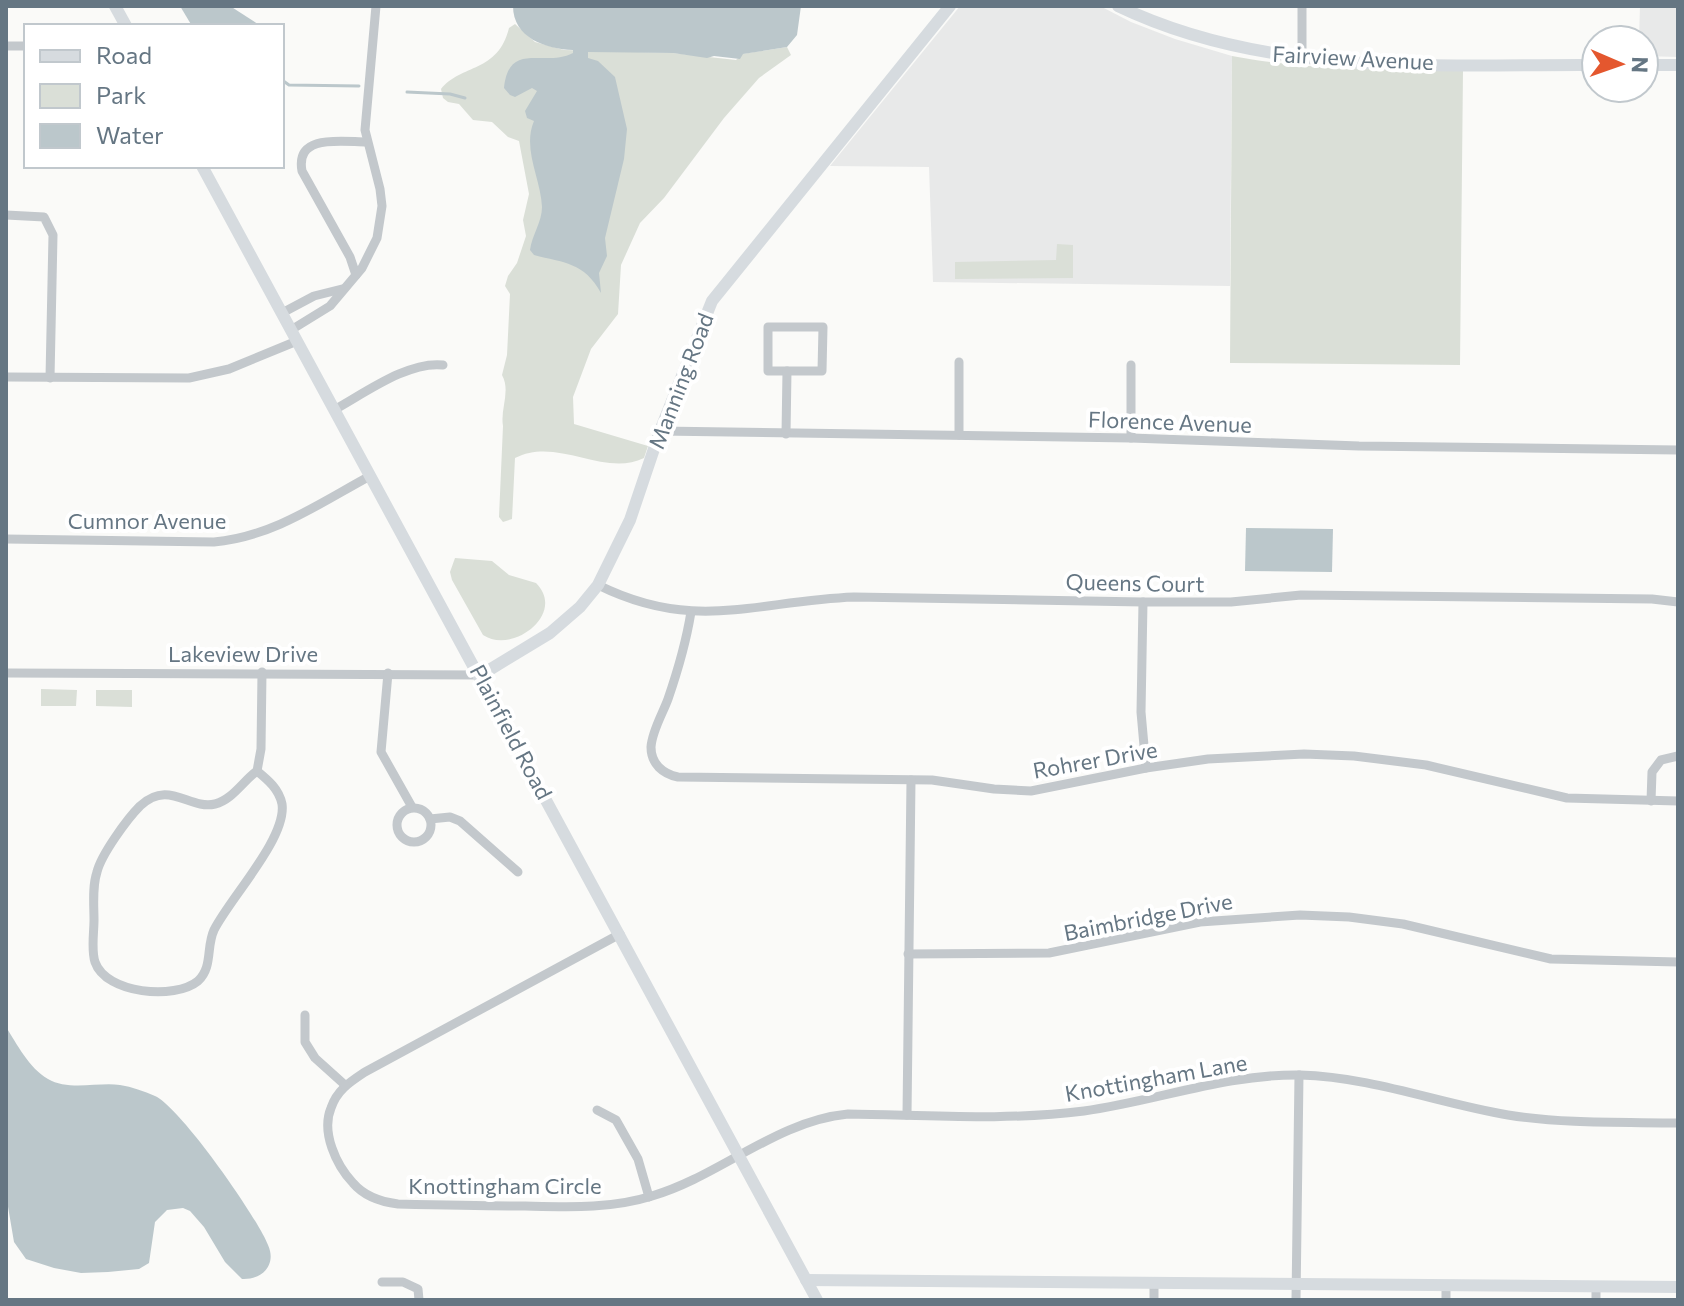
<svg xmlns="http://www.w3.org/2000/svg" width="1684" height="1306" font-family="Commissioner,sans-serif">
  <rect width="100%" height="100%" fill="#fafaf8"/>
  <g fill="#e8e9e9">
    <polygon points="960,6 1100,6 1131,22 1175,39 1232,56 1230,286 933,282 929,167 830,166"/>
    <polygon points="1640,6 1678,6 1678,57 1644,56 1644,40 1639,40"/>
  </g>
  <g fill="#dadfd7">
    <path d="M515 24 535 42 564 50 673 53 736 60 742 54 787 47 791 55 759 78 724 118 664 198 640 223 621 265 618 314 591 349 573 397 574 424 648 446 644 458C604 478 558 436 515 458L512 519 503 522 499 517 503 426C500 409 511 391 502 375L507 355 510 294 505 286 508 276 517 263 526 236 523 220 529 194 519 141 508 137 492 122 473 120 459 104 448 102 443 98 441 89C461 64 498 73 509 28Z"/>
    <path d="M1232 56C1312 71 1382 69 1463 70L1460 365 1230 363Z"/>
    <polygon points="1057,244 1073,245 1073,278 955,279 955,262 1056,260"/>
    <path d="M455 558 492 561 509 575 536 583C567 614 512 655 483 635L452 580 450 572Z"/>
    <polygon points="41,689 77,690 76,706 41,706"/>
    <polygon points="96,690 132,690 132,707 96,706"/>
  </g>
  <g fill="#bbc7cb">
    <polygon points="180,6 230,6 261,26 192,26"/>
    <path d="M513 6H801L797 35 787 47 743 54 740 59 714 56 707 58 673 53 588 52V58L598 61 615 77 627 129 624 159 605 238 607 256 599 273 601 293C584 262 564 263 534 255L530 250C532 235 542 222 542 207 541 179 522 149 534 121L527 118 525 111 537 91 532 88 515 97 510 95 504 88C509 40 544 68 573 53V50C546 49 513 38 513 6Z"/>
    <polygon points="1246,528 1333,529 1332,572 1245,571"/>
    <path d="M6 1027C17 1044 29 1068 48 1079 68 1091 98 1082 120 1085 132 1087 144 1091 155 1096 181 1108 257 1217 268 1245 277 1265 262 1280 242 1279L225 1262 204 1227 190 1211 183 1208 167 1210 155 1222 149 1263 139 1269 108 1272 81 1273 54 1268 26 1259 14 1242 6 1195Z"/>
  </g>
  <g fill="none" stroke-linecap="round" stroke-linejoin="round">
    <g stroke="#bbc7cb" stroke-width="3">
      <polyline points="282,80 289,85 359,86"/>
      <polyline points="407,92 450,94 465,98"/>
    </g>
    <g stroke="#c3c8cc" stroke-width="9">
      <polyline points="6,46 26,46"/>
      <polyline points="1302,59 1302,6"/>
      <polyline points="6,215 44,217 53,235 50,378"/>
      <path d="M356 275 350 257 302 171C295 133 343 142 367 142"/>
      <polyline points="282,313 314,296 342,289"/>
      <polygon points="768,327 823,327 822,371 768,371"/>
      <polyline points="291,330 330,306 362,268 377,238 382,206 380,189 365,130 376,6"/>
      <polyline points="959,362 959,435"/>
      <polyline points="6,377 189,378 229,369 297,341"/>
      <path d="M334 410C365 393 408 361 443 365"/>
      <polyline points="660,431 1131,438 1359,446 1678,450"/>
      <polyline points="786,434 787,371"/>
      <polyline points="1131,438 1131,365"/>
      <path d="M6 539 214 542C272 537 320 503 370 476"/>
      <path d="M598 585C695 633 755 601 854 597L1143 602H1231L1301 595 1652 599 1678 602"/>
      <polyline points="1143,602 1141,712 1146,768"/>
      <path d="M691 612C686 643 678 670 668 699 663 713 652 731 651 747 651 764 663 774 678 777L932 780 994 789 1031 791 1146 768 1208 759 1304 754 1354 756 1426 765 1567 798 1678 801"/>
      <polyline points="6,673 481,675"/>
      <polyline points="388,673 381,752 412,807"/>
      <path d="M257 771C243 781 232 800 215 804 189 810 169 779 140 806 127 819 101 855 97 872 92 887 94 905 94 920 94 933 91 950 95 962 106 994 175 1000 198 981 213 967 206 947 214 930 230 898 287 838 282 804 279 789 268 780 257 771L261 749 262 672"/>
      <polyline points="1651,801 1652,772 1661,760 1678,756"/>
      <circle cx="414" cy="825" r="17"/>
      <polyline points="430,819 450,817 460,821 518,872"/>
      <path d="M620 934 365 1072C350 1082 337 1090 331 1108 321 1132 336 1165 353 1183 364 1196 382 1202 398 1204 440 1205 483 1206 525 1206 568 1207 611 1209 652 1196 720 1176 776 1121 848 1114 926 1115 1007 1121 1084 1111 1157 1101 1225 1074 1300 1075 1372 1077 1438 1103 1508 1115 1564 1124 1621 1122 1678 1123"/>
      <polyline points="908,954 1049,953 1200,922 1300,915 1349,917 1403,924 1551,959 1678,962"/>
      <polyline points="305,1015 305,1042 315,1058 345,1085"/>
      <polyline points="597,1110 616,1120 638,1159 649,1197"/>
      <polyline points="907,1115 911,780"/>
      <polyline points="382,1282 403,1282 418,1289 419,1300"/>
      <polyline points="1596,1287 1596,1300"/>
      <polyline points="1154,1300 1154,1283"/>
      <polyline points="1296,1300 1299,1075"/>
      <polyline points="1446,1300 1446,1286"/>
    </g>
    <g stroke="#d6dbdf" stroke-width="12">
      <polyline points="115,6 126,26"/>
      <path d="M1118 6C1268 78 1435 64 1596 65"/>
      <polyline points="1644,65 1678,65"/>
      <polyline points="202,166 817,1300"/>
      <polyline points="481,675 550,633 580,607 598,585 630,520 660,431 712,301 950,6"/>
      <polyline points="806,1280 1678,1287"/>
    </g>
  </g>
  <g text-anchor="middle" stroke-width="8" stroke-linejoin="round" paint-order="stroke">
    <g font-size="22" fill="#657683" stroke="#fff">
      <text transform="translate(1353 58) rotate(3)" y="8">Fairview Avenue</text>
      <text transform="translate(681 381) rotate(-69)" y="8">Manning Road</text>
      <text transform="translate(1170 422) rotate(2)" y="8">Florence Avenue</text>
      <text x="147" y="529">Cumnor Avenue</text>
      <text transform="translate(1135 583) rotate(1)" y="8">Queens Court</text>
      <text x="243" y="662">Lakeview Drive</text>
      <text transform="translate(511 732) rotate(62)" y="8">Plainfield Road</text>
      <text transform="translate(1095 760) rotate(-10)" y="8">Rohrer Drive</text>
      <text transform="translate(1148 917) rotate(-11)" y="8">Baimbridge Drive</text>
      <text transform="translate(1156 1078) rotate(-10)" y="8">Knottingham Lane</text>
      <text x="505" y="1194">Knottingham Circle</text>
    </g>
  </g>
  <rect width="1684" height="1306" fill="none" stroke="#657683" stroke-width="16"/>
  <rect x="24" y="24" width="260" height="144" fill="#ffffff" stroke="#c1c8cd" stroke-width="2"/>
  <rect x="40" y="50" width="40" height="12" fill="#d6dbdf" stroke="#c1c8cd" stroke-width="2"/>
  <text x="96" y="64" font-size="24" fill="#657683">Road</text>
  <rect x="40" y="84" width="40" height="24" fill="#dadfd7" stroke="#c1c8cd" stroke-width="2"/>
  <text x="96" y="104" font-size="24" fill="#657683">Park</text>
  <rect x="40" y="124" width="40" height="24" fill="#bbc7cb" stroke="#c1c8cd" stroke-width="2"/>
  <text x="96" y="144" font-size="24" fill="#657683">Water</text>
  <g transform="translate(1620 64) rotate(92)"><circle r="38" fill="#ffffff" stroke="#c1c8cd" stroke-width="2"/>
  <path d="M0-6L14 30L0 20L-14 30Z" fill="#e4572e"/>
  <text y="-12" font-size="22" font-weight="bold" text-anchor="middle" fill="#657683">N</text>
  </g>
</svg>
